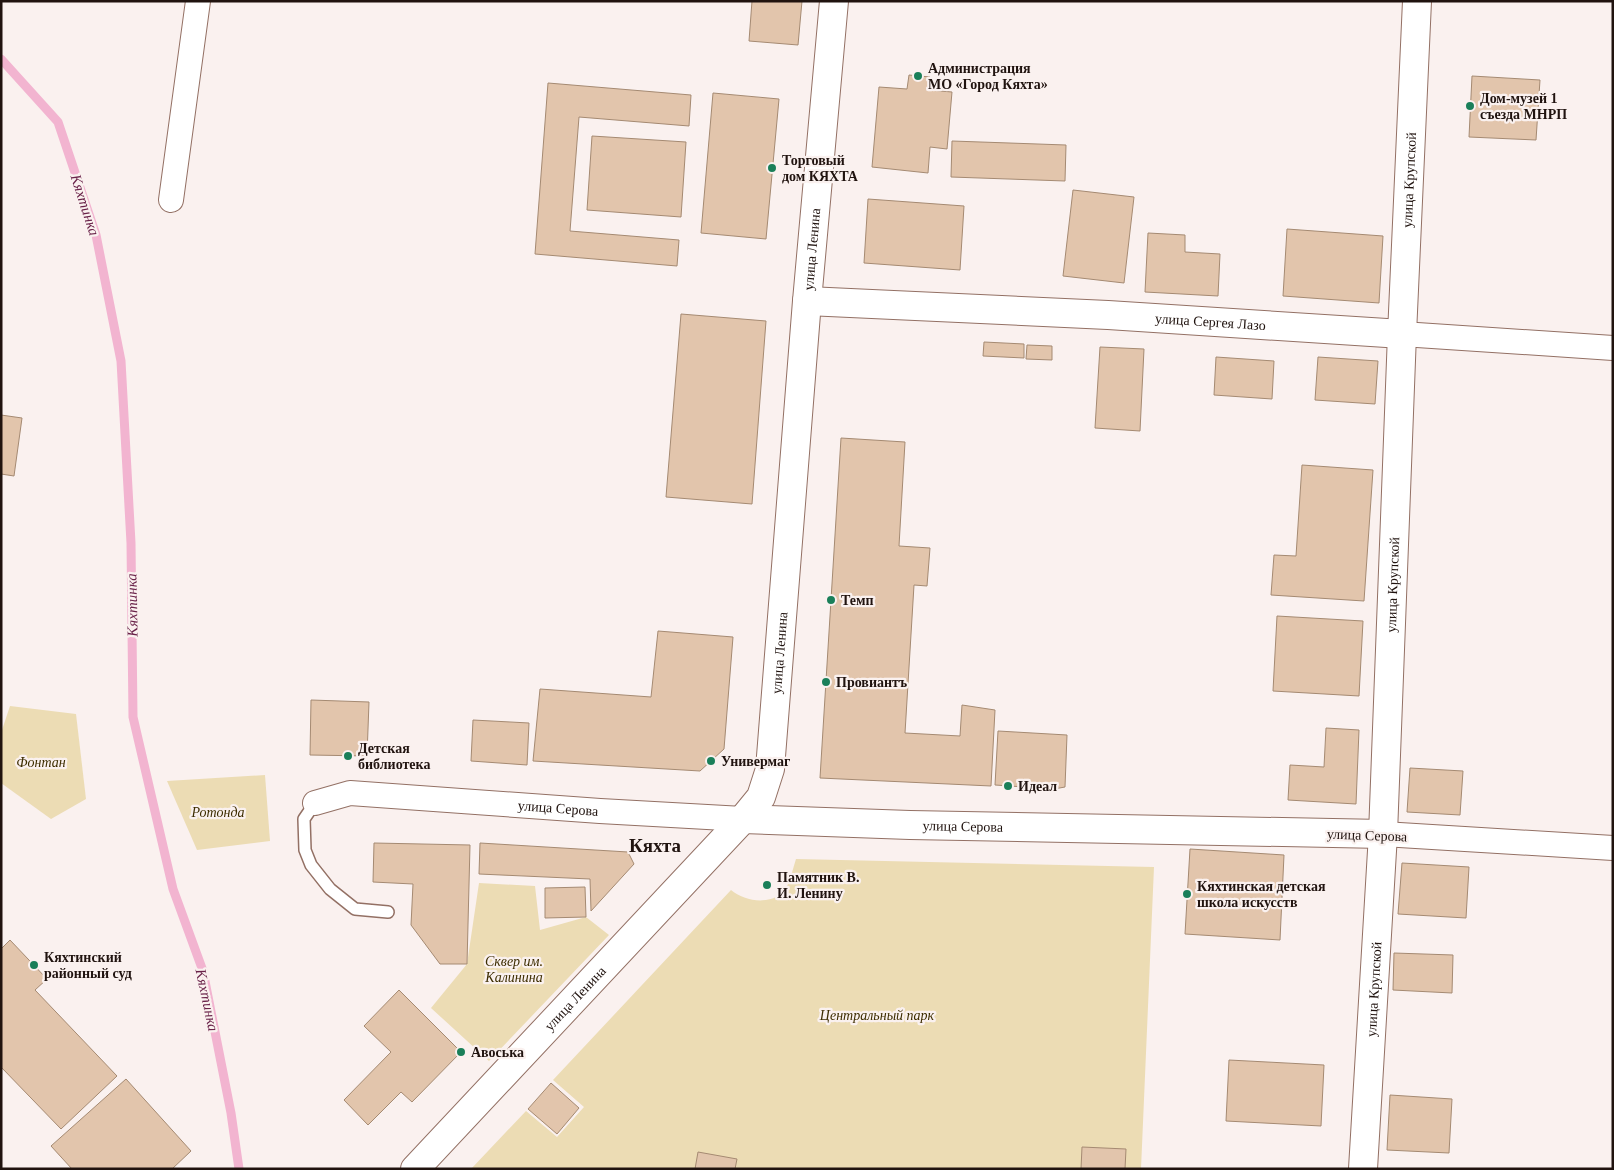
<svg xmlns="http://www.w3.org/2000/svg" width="1614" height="1170" font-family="Georgia,serif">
  <rect width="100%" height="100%" fill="#faf1ef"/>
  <g fill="#ecdcb4">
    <polygon points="10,706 76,714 86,799 51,819 1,783 1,733"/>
    <polygon points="265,775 270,841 197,850 167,781"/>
    <path d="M796 859 1154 867 1141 1169H471L526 1111 557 1137 584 1107 553 1080 731 890C746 903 777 906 787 886 791 878 793 868 796 859Z"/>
    <polygon points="479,883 535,886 540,930 586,917 609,935 489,1061 431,1008 467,964"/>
  </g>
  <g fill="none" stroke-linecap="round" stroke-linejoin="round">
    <polyline stroke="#f2b4d0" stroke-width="9" points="1,59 58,122 96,235 121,361 131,543 133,717 173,889 203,971 231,1113 239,1169"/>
  </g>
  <g fill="#e2c5ac" stroke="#a58a72">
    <polygon points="752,1 802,1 798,45 749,41"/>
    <polygon points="909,75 930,77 929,90 952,92 947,149 930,147 928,173 872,167 879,87 907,89"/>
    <polygon points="1472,76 1540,80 1536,140 1469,137"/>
    <polygon points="548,83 691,95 689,126 579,117 570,231 679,240 677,266 535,254"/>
    <polygon points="713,93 779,99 766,239 701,233"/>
    <polygon points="592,136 686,142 681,217 587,210"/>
    <polygon points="952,141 1066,145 1065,181 951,177"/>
    <polygon points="1073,190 1134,197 1124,283 1063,276"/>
    <polygon points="868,199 964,206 960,270 864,263"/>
    <polygon points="1287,229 1383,236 1379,303 1283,296"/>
    <polygon points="1148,233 1185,235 1185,252 1220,254 1218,296 1145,292"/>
    <polygon points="681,314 766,321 752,504 666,497"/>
    <polygon points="984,342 1024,344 1024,358 983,356"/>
    <polygon points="1027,345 1052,346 1052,360 1026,359"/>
    <polygon points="1100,347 1144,349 1140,431 1095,428"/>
    <polygon points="1216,357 1274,361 1272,399 1214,395"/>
    <polygon points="1318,357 1378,361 1375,404 1315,400"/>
    <polygon points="1,415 22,418 14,476 1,474"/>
    <polygon points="841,438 905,442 899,546 930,548 927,586 914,585 905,733 960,736 962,705 995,710 991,786 820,778"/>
    <polygon points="1302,465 1373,470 1364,601 1271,595 1274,555 1296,556"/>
    <polygon points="1277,616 1363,621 1359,696 1273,691"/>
    <polygon points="658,631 733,637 724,749 700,771 533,761 540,689 651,697"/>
    <polygon points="311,700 369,702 367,756 310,755"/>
    <polygon points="473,720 529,723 527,765 471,761"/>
    <polygon points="1326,728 1359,730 1356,804 1288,800 1290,765 1324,767"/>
    <polygon points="998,731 1067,735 1065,787 1054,789 995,785"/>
    <polygon points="1410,768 1463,771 1460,815 1407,812"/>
    <polygon points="374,843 470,845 467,964 440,964 411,925 413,884 373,882"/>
    <polygon points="480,843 628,852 634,864 591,911 590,879 479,874"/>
    <polygon points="1190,849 1284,855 1280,940 1185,934"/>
    <polygon points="1402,863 1469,867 1466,918 1398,914"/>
    <polygon points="585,887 586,917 545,918 545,888"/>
    <polygon points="10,940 47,979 35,990 117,1076 61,1129 1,1067 1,949"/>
    <polygon points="1394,953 1453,955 1452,993 1393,990"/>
    <polygon points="399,990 461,1052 412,1102 401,1092 368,1125 344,1100 391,1052 364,1026"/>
    <polygon points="1229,1060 1324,1065 1321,1126 1226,1121"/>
    <polygon points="126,1079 191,1151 172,1169 72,1169 51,1146"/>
    <polygon points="551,1083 579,1108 557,1134 528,1109"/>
    <polygon points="1390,1095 1452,1099 1449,1153 1387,1150"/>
    <polygon points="1082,1147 1126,1149 1125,1169 1081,1169"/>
    <polygon points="698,1152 737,1159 735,1169 695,1169"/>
  </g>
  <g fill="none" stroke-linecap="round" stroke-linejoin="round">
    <g stroke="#937064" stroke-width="14">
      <polyline id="service" points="315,803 304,819 305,850 311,865 330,889 355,909 388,912"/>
    </g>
    <g stroke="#937064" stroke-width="26">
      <g id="minor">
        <polyline points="171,200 198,1"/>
        <polyline points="1402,334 1613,348"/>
        <path id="s1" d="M315 803 350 793 600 811 743 819"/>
        <polyline points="1383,834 1613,848"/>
      </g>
    </g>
    <g stroke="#937064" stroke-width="30">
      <g id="tertiary">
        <path id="s2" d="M807 301 1108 315 1402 334"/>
        <path id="s3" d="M743 819 910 825 1383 834"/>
        <path id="s4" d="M415 1169 743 819 761 797 770 769 807 301 834 1"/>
        <path id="s5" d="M1363 1169 1383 834 1402 334 1417 1"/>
      </g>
    </g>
    <use href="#service" stroke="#fff" stroke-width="11"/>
    <use href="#minor" stroke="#fff" stroke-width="24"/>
    <use href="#tertiary" stroke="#fff" stroke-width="28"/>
  </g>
  <g fill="#1a7f59" stroke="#faf1ef" stroke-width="2">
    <circle cx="918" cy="76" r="5"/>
    <circle cx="1470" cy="106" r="5"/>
    <circle cx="772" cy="168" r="5"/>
    <circle cx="831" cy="600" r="5"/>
    <circle cx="826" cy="682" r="5"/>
    <circle cx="348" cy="756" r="5"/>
    <circle cx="711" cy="761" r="5"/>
    <circle cx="1008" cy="786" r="5"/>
    <circle cx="767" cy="885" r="5"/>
    <circle cx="1187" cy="894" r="5"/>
    <circle cx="34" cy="965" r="5"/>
    <circle cx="461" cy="1052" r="5"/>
  </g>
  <g text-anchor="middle" stroke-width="4.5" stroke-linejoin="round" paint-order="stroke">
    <g font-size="14" font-weight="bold" fill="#20130f" stroke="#faf1ef" text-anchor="start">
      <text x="928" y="73">Администрация<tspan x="928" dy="16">МО «Город Кяхта»</tspan></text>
      <text x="1480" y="103">Дом-музей 1<tspan x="1480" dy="16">съезда МНРП</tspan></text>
      <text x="782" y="165">Торговый<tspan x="782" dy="16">дом КЯХТА</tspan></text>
      <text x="841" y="605">Темп</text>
      <text x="836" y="687">Провиантъ</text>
      <text x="358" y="753">Детская<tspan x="358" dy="16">библиотека</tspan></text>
      <text x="721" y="766">Универмаг</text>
      <text x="1018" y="791">Идеал</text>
      <text x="777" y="882">Памятник В.<tspan x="777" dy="16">И. Ленину</tspan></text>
      <text x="1197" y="891">Кяхтинская детская<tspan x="1197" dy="16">школа искусств</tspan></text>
      <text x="44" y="962">Кяхтинский<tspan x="44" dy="16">районный суд</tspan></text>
      <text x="471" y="1057">Авоська</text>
    </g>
    <g font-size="14" fill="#20130f" stroke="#faf1ef">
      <text dy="5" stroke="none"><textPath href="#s5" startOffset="990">улица Крупской</textPath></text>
      <text dy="5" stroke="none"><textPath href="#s4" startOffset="1059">улица Ленина</textPath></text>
      <text dy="5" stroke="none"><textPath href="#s2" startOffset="404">улица Сергея Лазо</textPath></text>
      <text dy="5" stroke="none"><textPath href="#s5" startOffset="585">улица Крупской</textPath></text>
      <text dy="5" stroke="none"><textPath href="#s4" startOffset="654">улица Ленина</textPath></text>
      <text dy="5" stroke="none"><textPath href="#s1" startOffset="245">улица Серова</textPath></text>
      <text dy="5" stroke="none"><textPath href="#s3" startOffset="220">улица Серова</textPath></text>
      <text transform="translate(1367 835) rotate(2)" y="5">улица Серова</text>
      <text dy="5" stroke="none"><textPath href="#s5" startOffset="180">улица Крупской</textPath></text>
      <text dy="5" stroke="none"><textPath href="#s4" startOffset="234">улица Ленина</textPath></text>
    </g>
    <g font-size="14" font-style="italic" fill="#3d2d00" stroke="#faf1ef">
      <text x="41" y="767">Фонтан</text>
      <text x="218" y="817">Ротонда</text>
      <text x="514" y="966">Сквер им.<tspan x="514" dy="16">Калинина</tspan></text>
      <text x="877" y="1020">Центральный парк</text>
    </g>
    <g font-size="15" font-style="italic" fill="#6a234a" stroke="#faf1ef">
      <text transform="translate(85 205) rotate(72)" y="5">Кяхтинка</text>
      <text transform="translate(132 605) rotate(-91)" y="5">Кяхтинка</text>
      <text transform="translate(207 1000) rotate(78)" y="5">Кяхтинка</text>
    </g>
    <g font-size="19" font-weight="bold" fill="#20130f" stroke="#faf1ef">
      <text x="655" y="852">Кяхта</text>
    </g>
  </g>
  <rect width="1614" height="1170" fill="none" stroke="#20130f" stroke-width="5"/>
</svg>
